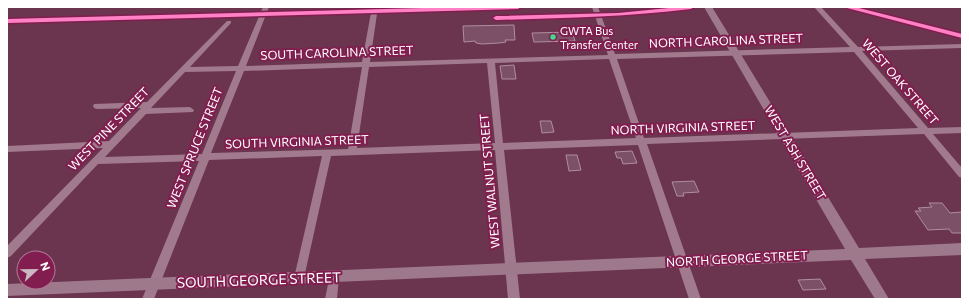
<svg xmlns="http://www.w3.org/2000/svg" width="969" height="306" font-family="Commissioner,sans-serif">
  <rect width="100%" height="100%" fill="#6b344f"/>
  <g fill="#7c5066" stroke="#af8e9e">
    <polygon points="514,25 515,40 505,40 506,42 499,43 482,44 476,43 475,41 464,42 463,26"/>
    <polygon points="572,32 575,41 534,42 532,33"/>
    <polygon points="514,65 516,79 502,79 500,66"/>
    <polygon points="540,121 551,121 554,132 542,133"/>
    <polygon points="632,151 637,163 623,164 621,158 617,158 615,152"/>
    <polygon points="566,155 577,155 581,170 569,171"/>
    <polygon points="694,181 699,192 683,193 684,196 677,196 672,182"/>
    <polygon points="929,203 942,203 950,213 962,212 962,233 952,233 949,229 928,230 915,211 921,211 918,208 932,207"/>
    <polygon points="820,279 826,289 803,290 798,280"/>
  </g>
  <g fill="none" stroke-linecap="round" stroke-linejoin="round">
    <g fill="#a17a8d" fill-rule="evenodd">
      <path d="M263 7H269L246 66 362 62 372 7H378L370 62 608 55 592 7H598L615 54 850 47 814 7H821L858 47 962 44V48L862 51 928 128 962 127V133L933 134 962 168V178L959 177 924 134 647 144 701 299H689L638 145 504 150 520 299H508L495 150 331 156 304 278 303 281 299 283 295 281 294 278 322 156 209 160 154 299H142L199 161 98 164 11 256 7 258V246L103 148 7 152V146L109 141 141 108 97 109 94 108 93 106 94 104 147 102 227 21H231V23L190 67 238 66ZM854 52 918 128 644 138 617 59ZM609 59 636 138 503 143 495 63ZM487 63 495 143 357 148 369 67ZM362 67 348 149 211 153 244 71ZM236 71 202 154 105 157 146 114 193 112 194 110 190 107 151 108 185 72Z"/>
      <polygon points="334,272 338,274 339,277 337,299 325,299 330,274"/>
    </g>
    <polygon fill="#9e798b" fill-rule="evenodd" points="704,7 712,7 859,248 962,243 962,255 865,259 889,299 875,299 851,260 7,296 7,284 845,249"/>
    <g stroke="#811e4f" stroke-width="3">
      <g id="rail-1">
        <polygon points="460,7 521,7 518,9 7,23 7,19"/>
        <path d="M679 7H694L691 9C626 17 561 18 496 20L493 18 496 16 618 13Z"/>
        <polygon points="846,7 855,7 962,34 962,38 847,8"/>
      </g>
    </g>
    <use href="#rail-1" fill="#ff80c5" fill-rule="evenodd"/>
  </g>
  <circle fill="#46d78d" stroke="#811e4f" stroke-width="1.5" cx="553" cy="37" r="3.5"/>
  <g text-anchor="middle" stroke-width="4" stroke-linejoin="round" paint-order="stroke">
    <g font-size="11" fill="#fff" stroke="#811e4f" text-anchor="start">
      <text x="560" y="35">GWTA Bus<tspan x="560" dy="14">Transfer Center</tspan></text>
    </g>
    <g font-size="12" fill="#fff" stroke="#811e4f">
      <text transform="translate(726 41) rotate(-2)" y="4">NORTH CAROLINA STREET</text>
      <text transform="translate(337 53) rotate(-2)" y="4">SOUTH CAROLINA STREET</text>
      <text transform="translate(900 82) rotate(49)" y="4">WEST OAK STREET</text>
      <text transform="translate(683 128) rotate(-2)" y="4">NORTH VIRGINIA STREET</text>
      <text transform="translate(109 129) rotate(-46)" y="4">WEST PINE STREET</text>
      <text transform="translate(297 142) rotate(-2)" y="4">SOUTH VIRGINIA STREET</text>
      <text transform="translate(195 148) rotate(-68)" y="4">WEST SPRUCE STREET</text>
      <text transform="translate(795 153) rotate(59)" y="4">WEST ASH STREET</text>
      <text transform="translate(490 181) rotate(-95)" y="4">WEST WALNUT STREET</text>
      <text transform="translate(737 259) rotate(-3)" y="4">NORTH GEORGE STREET</text>
    </g>
    <g font-size="14" fill="#fff" stroke="#811e4f">
      <text transform="translate(259 280) rotate(-2)" y="5">SOUTH GEORGE STREET</text>
    </g>
  </g>
  <rect width="969" height="306" fill="none" stroke="#ffffff" stroke-width="16"/>
  <g transform="translate(36 270) rotate(68)"><circle r="19" fill="#811e4f" stroke="#b37895"/>
  <path d="M0-3L7 15L0 10L-7 15Z" fill="#cbb8c1"/>
  <text y="-6" font-size="11" font-weight="bold" text-anchor="middle" fill="#ffffff">N</text>
  </g>
</svg>
